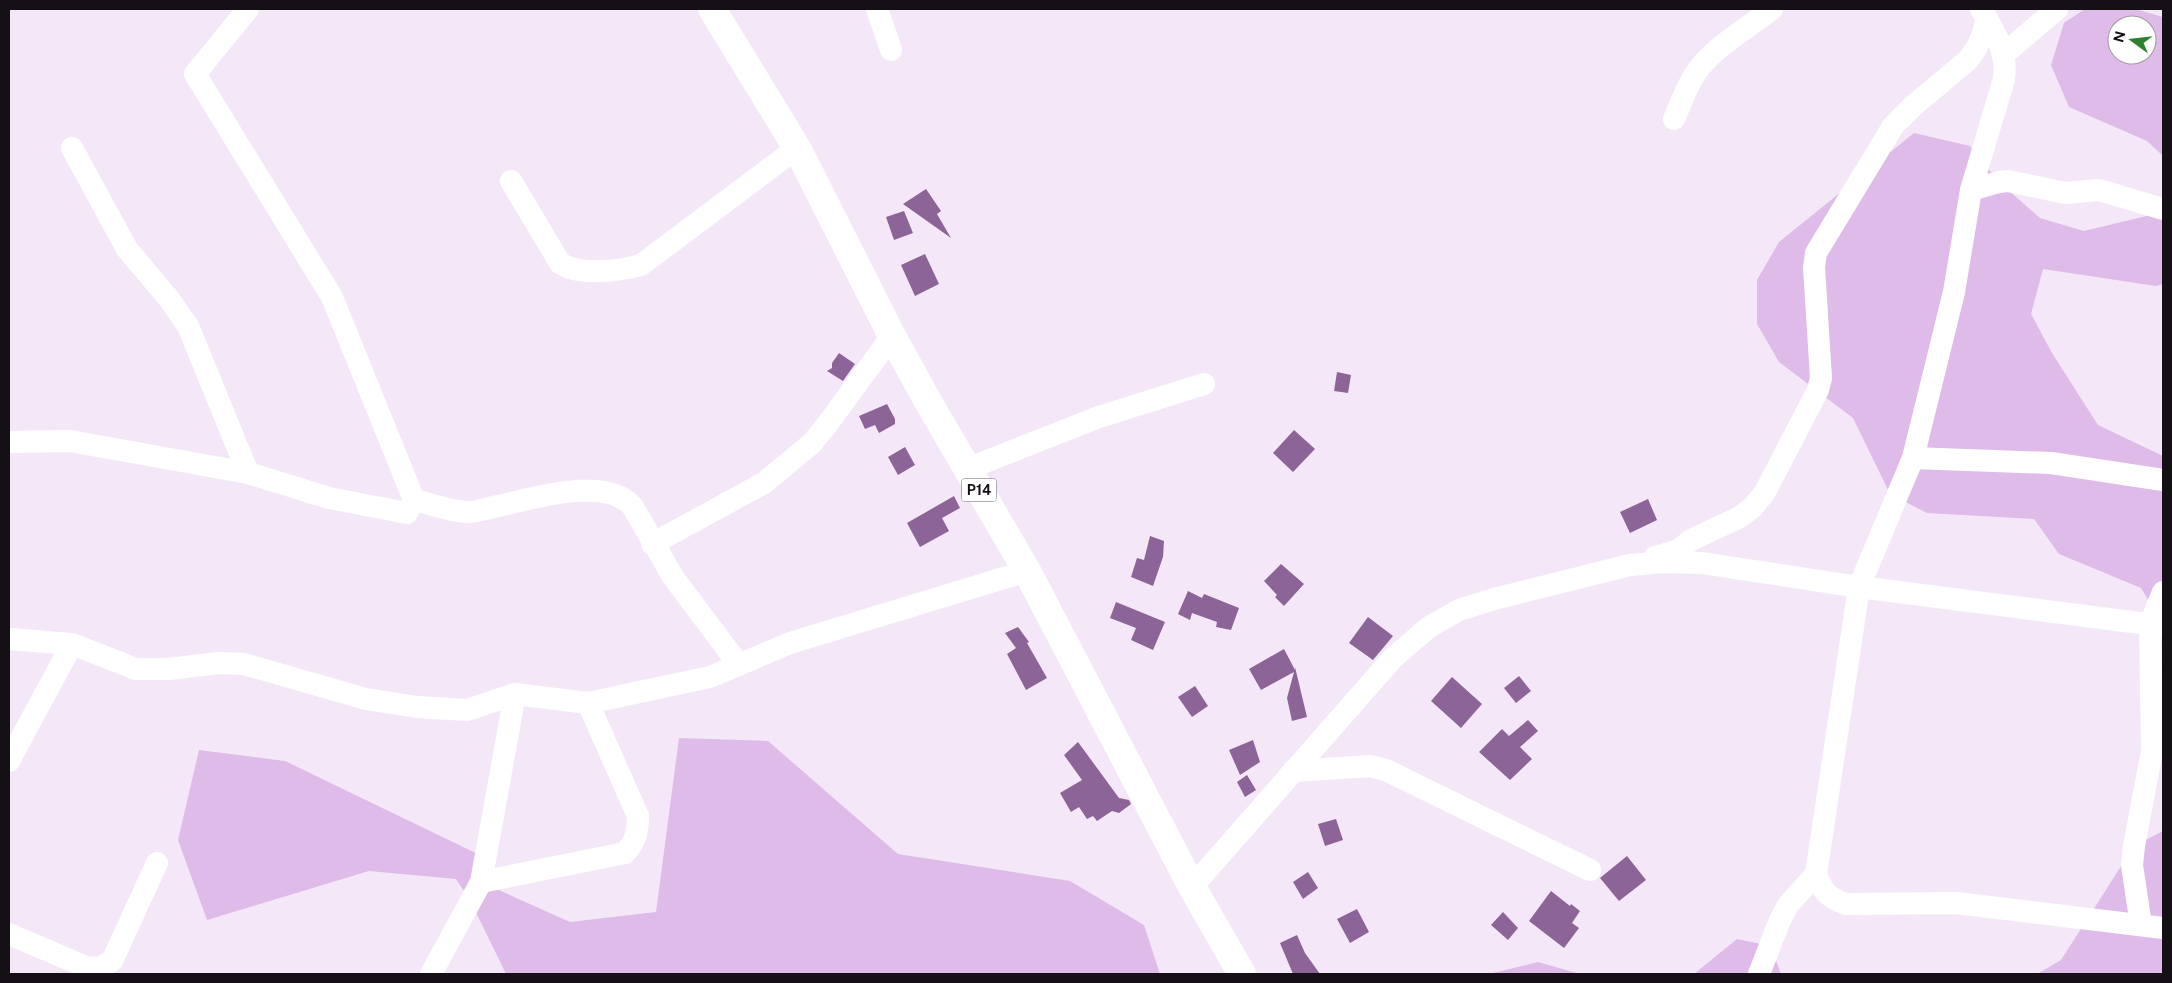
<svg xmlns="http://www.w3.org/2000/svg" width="2172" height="983" font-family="'Public Sans',sans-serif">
  <rect width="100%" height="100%" fill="#f4e8f8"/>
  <g fill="#debbe8" fill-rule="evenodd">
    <path d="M2085 9H2135L2163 17V156L2147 141 2069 107 2051 65 2064 23ZM2117 25H2147V55H2117Z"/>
    <polygon points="1914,133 1970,146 1999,182 2040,218 2084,231 2163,212 2163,284 2156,286 2043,269 2031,314 2052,353 2098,425 2163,456 2163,625 2141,588 2059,554 2034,519 1927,513 1890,494 1853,418 1779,362 1757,324 1757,280 1779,242"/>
    <polygon points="679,738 768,741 898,854 1070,881 1144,925 1160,974 506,974 471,902 456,879 369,871 207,920 178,840 199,750 285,761 486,858 481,882 570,922 656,912"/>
    <polygon points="2163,831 2163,974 2037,974 2061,960 2134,846"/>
    <polygon points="1737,939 1771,946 1781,974 1694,974"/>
    <polygon points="1538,962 1580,974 1489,974"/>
  </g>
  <g fill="#8c6497">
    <polygon points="926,189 941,211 937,214 951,238 903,204"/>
    <polygon points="904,211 913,233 894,240 886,217"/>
    <polygon points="925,254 939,284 915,296 901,265"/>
    <polygon points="839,353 855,364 843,381 827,371 832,368 832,363"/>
    <polygon points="1337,372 1351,375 1348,393 1334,391"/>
    <polygon points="887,404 895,419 895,424 879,433 875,425 865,429 859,416"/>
    <polygon points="1294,430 1315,449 1293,472 1273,453"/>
    <polygon points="905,447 915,465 898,475 888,457"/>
    <polygon points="954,496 960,508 942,518 949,531 920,547 907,523"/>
    <polygon points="1648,499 1657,520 1630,533 1620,512"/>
    <polygon points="1150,536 1164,541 1163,557 1153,586 1131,577 1137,558 1144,560"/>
    <polygon points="1281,564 1304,584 1284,606 1275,597 1277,595 1264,581"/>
    <polygon points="1188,591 1202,598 1204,594 1239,608 1231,630 1216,627 1217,622 1192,613 1190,620 1178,614"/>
    <polygon points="1116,602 1165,622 1153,650 1131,640 1136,628 1110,618"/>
    <polygon points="1368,617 1393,636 1373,660 1349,643"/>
    <polygon points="1018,627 1029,642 1027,643 1047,678 1026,690 1007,654 1016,648 1005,633"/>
    <polygon points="1284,649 1295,670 1295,667 1307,717 1292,721 1287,698 1294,672 1261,690 1249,669"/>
    <polygon points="1519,676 1531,691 1516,703 1504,688"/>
    <polygon points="1452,677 1482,704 1461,728 1431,701"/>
    <polygon points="1195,686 1208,706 1192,717 1178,697"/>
    <polygon points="1528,720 1538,731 1520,747 1532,759 1510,780 1479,752 1502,729 1509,736"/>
    <polygon points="1253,740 1260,762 1240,775 1229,750"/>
    <polygon points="1078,742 1119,798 1129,800 1131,804 1119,813 1112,811 1097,821 1093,816 1087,819 1079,807 1071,812 1060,793 1082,780 1064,755"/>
    <polygon points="1247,775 1256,790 1245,797 1237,782"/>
    <polygon points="1336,819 1343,840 1325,846 1318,824"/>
    <polygon points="1627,856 1646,880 1619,901 1600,878"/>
    <polygon points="1308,872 1318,888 1303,899 1293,882"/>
    <polygon points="1551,891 1570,906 1571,904 1580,911 1572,923 1579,928 1564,948 1529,921"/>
    <polygon points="1357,909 1369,932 1350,943 1337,919"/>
    <polygon points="1503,912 1518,928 1508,940 1491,925"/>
    <polygon points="1297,935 1305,953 1320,974 1293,974 1280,943"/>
  </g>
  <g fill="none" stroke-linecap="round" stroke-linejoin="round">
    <g stroke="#fff" stroke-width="22">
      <polyline points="248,9 195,74 332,297 414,500"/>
      <polyline points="877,9 891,50"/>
      <path d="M1981 9C1994 30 2008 53 2004 79L1971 190 1954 292 1913 458 1859 587 1816 874C1823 892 1827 897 1846 904L1956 903 2163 928"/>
      <polyline points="2004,54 2057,9"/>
      <path d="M1674 119C1682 101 1688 82 1700 67 1719 44 1749 27 1772 9"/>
      <polyline points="72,148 127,249 169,299 188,326 248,473"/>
      <path d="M511 181 560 263C578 276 620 271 641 265L797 148"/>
      <polyline points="1971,190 1999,182 2008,181 2065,193 2099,190 2163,209"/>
      <path d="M9 442 70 441 248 473 329 498 407 513 414 500C431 504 450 511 467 512 475 512 485 509 493 507 529 500 606 474 633 507L673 577 739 665"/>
      <polyline points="1913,458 2051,463 2163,480"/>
      <polyline points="967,469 1099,417 1204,384"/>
      <polyline points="652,544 764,483 811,444 826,426 892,336"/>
      <polyline points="1655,557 1679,550 1691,540 1740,517 1753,507 1765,492 1818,390 1821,378 1814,267 1816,253 1893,126 1913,106 1968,60 1976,49 1982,36 1987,18"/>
      <polyline points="9,639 72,644 136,669 169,669 218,663 244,664 366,699 417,707 467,710 515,694 588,703 710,677 790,643 1027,571"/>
      <polyline points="9,761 72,644"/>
      <polyline points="1293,771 1370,766 1386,770 1590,870"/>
      <path d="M481 882 625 853C636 841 638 831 638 816L588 703"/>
      <polyline points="1192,887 1393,658 1429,627 1459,610 1494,599 1630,565 1664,562 1702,563 1859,587 2163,626"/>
      <polyline points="2141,925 2132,865 2134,846 2152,751 2150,624 2163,592"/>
      <polyline points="9,934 86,967 99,968 112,961 157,863"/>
      <polyline points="431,974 481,882 515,694"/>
      <polyline points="1759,974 1780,920 1788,905 1816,874"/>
    </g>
    <polyline stroke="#fff" stroke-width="28" points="712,9 797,148 892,336 930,405 1027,571 1192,887 1242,974"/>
  </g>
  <g text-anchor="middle" stroke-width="5" stroke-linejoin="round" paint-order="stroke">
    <rect fill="#fff" stroke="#5a585c" stroke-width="1" x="961.5" y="478.5" width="35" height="23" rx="4"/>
    <g font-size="14" font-weight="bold" fill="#141016">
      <text x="979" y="495">P14</text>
    </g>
  </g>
  <rect width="2172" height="983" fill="none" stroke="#141016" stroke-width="20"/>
  <g transform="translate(2132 40) rotate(285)"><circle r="24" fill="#ffffff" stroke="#a19fa2"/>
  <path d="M0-4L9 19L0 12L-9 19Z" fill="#2d812d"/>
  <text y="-8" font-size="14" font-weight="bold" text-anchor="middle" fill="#141016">N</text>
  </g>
</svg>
